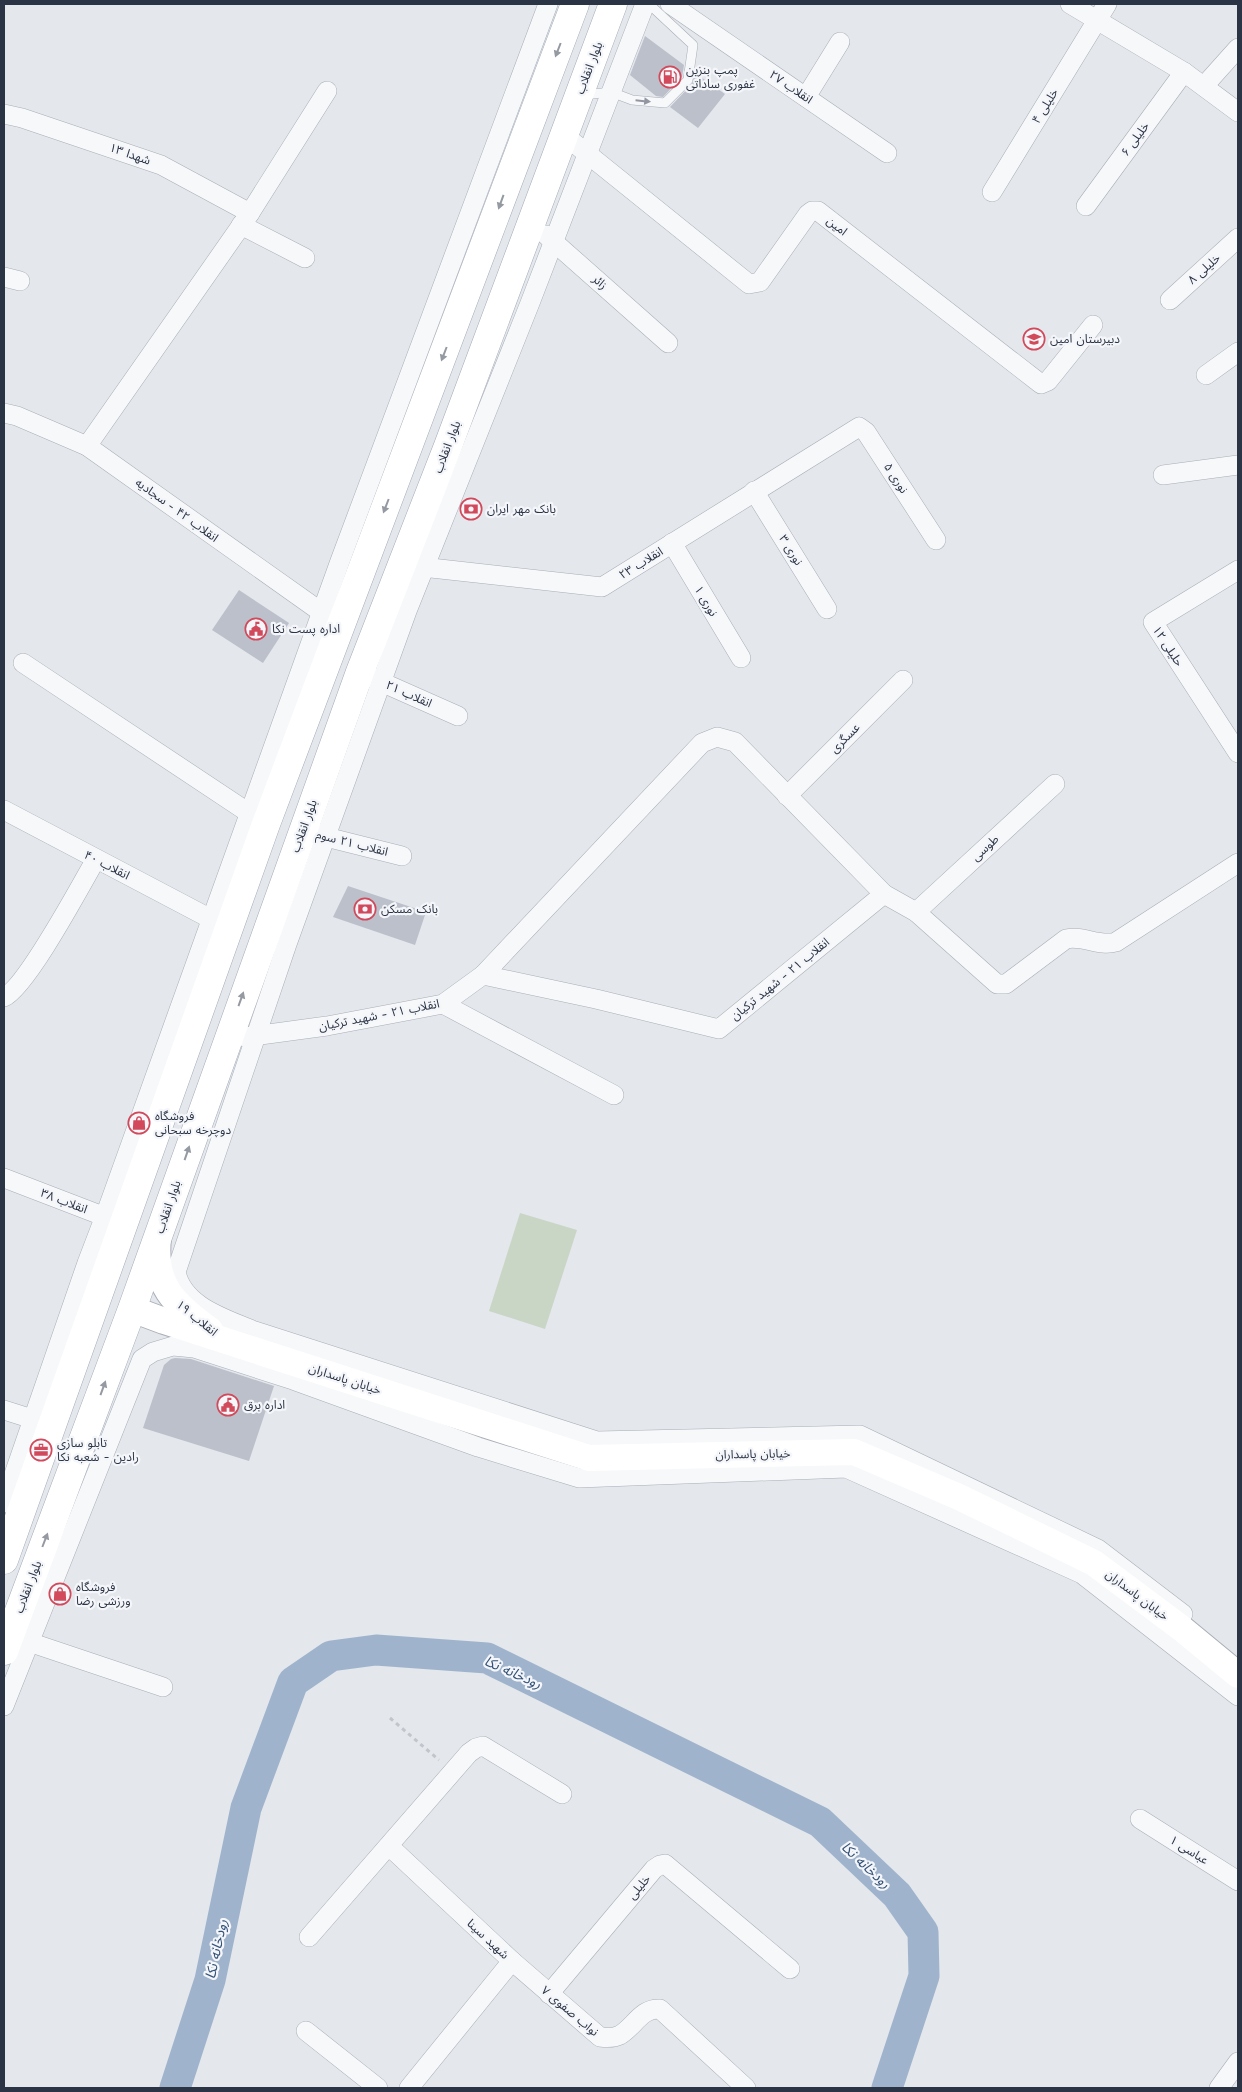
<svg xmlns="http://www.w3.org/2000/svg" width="1242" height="2092" font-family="'Work Sans','Noto Sans Arabic',sans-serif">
  <rect width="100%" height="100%" fill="#e4e7ec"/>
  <polygon fill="#c9d6c5" points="520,1213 577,1230 545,1329 489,1311"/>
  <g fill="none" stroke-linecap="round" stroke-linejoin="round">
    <polyline stroke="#9fb4cc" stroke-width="31" points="175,2088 210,1980 246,1808 293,1682 331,1656 376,1650 487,1658 820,1822 897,1895 923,1932 924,1976 887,2088"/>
  </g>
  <g fill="#bbc0ca">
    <polygon points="645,36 684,65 682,77 663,97 656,96 630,75"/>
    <polygon points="695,73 725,94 698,128 670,107 692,84"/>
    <polygon points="239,590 289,623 263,663 212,630"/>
    <polygon points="348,886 426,912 415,945 333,917"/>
    <polygon points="175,1358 191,1359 274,1386 249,1461 143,1428 164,1365 171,1359"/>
  </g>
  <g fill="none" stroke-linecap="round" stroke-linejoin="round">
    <g stroke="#a9aeb7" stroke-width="10">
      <polyline id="lane" points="584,95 611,92 632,100 665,103 688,80 693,45 649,4"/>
    </g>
    <g stroke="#a9aeb7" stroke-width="20">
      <g id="street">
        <path d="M645 4 530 303 407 611 287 944 176 1272C183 1306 224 1318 252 1330L597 1441 860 1435 1098 1549 1183 1614"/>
        <polyline points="670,4 887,153"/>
        <polyline points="1070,4 1184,72 1238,112"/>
        <polyline points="1204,86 1238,48"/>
        <polyline points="806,97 840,42"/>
        <polyline points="4,114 22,118 161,165 250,213"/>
        <polyline points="564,135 749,284 760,282 808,214 812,211 818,211 1041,384 1048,381 1093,325"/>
        <polyline points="992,192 1107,4"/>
        <polyline points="1086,206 1184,72"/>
        <polyline points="241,225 305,258"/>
        <polyline points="546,235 668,343"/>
        <polyline points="4,277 20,281"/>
        <polyline points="1170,300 1238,238"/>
        <polyline points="1206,375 1238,352"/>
        <polyline points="4,413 17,416 87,446 331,619"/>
        <polyline points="87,446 250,213 327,91"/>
        <polyline points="1163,475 1238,465"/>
        <polyline points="754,491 827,609"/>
        <polyline points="672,543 741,658"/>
        <polyline points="413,566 602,587 859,427 866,432 936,540"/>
        <polyline points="1238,570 1153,622 1238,753"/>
        <polyline points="23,663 258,819"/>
        <polyline points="370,677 458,716"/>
        <polyline points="787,796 903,680"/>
        <polyline points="4,810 211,919"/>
        <polyline points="314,834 402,856"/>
        <polyline points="916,912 1055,784"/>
        <polyline points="483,975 702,743 717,737 735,742 884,894"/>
        <path d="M4 997C26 988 81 885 96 859"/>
        <polyline points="443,1004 614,1095"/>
        <path d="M245 1037 327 1026 443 1004 483 975 596 999 719 1029 884 894 916 912 997 984H1006L1066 939C1083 935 1099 947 1116 942L1238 863"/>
        <polyline points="4,1178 116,1221"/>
        <polyline points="4,1410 45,1423"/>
        <polyline points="4,1503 87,1263 105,1216 340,561 548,4"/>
        <polyline points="17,1638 163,1687"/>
        <polyline points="4,1706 142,1359 153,1352 173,1346 194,1348 293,1380 478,1447 579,1478 846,1468 1082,1574 1238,1696"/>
        <polyline points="1140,1819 1238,1881"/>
        <path d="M389 1846 512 1961 600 2037C607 2038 614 2038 620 2035 635 2026 641 2008 660 2009L746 2088"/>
        <polyline points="309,1937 469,1753 476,1748 483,1746 562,1794"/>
        <polyline points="549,1994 654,1869 660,1865 665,1864 790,1969"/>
        <polyline points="306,2031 378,2088"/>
        <polyline points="409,2088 512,1961"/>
        <polyline points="1219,2088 1238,2062"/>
      </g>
    </g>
    <g stroke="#a9aeb7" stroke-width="28">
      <g id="secondary">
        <path d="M158 1238C153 1285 174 1304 210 1330"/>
        <polyline points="132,1309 164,1321 589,1458 854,1452 959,1497 1094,1563 1181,1628 1238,1675"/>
      </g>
    </g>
    <g stroke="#a3abb8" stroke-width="29">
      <g id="primary">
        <polyline points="4,1560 266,824 575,4"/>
        <polyline points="4,1651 132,1309 360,672 448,446 613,4"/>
      </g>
    </g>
    <polyline stroke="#c2c5cb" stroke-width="3" stroke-dasharray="4 4" stroke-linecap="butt" points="390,1718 439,1760"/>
    <use href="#lane" stroke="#f7f8fa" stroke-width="9"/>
    <use href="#street" stroke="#f7f8fa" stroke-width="19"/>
    <use href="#secondary" stroke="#fff" stroke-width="26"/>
    <use href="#primary" stroke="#fff" stroke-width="28"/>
  </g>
  <defs><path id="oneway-solid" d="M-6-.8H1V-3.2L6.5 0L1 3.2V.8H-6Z" transform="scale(1.25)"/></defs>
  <g fill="#959aa2">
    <use href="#oneway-solid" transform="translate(558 50) rotate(111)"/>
    <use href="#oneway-solid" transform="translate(501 202) rotate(110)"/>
    <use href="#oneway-solid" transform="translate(444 354) rotate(111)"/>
    <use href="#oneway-solid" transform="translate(386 506) rotate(111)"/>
    <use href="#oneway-solid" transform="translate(241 999) rotate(-70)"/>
    <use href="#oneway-solid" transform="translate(187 1153) rotate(-71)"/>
    <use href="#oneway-solid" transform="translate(103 1388) rotate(-70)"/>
    <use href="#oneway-solid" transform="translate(45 1540) rotate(-69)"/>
  </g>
  <use fill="#9196a0" href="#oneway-solid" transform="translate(643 101) rotate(6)"/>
  <defs>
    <g id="fuel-ring" transform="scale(1.125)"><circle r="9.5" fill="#f4f6f9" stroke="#d1495b" stroke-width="1.5"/><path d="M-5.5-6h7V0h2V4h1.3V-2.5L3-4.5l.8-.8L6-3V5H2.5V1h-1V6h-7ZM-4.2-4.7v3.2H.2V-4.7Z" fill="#d1495b"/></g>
    <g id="school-ring" transform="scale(1.125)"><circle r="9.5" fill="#f4f6f9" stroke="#d1495b" stroke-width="1.5"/><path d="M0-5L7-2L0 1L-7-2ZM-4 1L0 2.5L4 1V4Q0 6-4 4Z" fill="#d1495b"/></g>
    <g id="bank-ring" transform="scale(1.125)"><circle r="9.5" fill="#f4f6f9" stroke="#d1495b" stroke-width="1.5"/><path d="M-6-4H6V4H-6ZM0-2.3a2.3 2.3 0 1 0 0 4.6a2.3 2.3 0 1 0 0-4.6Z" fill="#d1495b"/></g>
    <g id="civic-ring" transform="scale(1.125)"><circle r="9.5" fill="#f4f6f9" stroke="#d1495b" stroke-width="1.5"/><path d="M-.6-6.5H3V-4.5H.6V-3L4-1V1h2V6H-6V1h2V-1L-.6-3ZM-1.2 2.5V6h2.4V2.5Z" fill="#d1495b"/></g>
    <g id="shop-ring" transform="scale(1.125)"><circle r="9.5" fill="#f4f6f9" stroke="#d1495b" stroke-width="1.5"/><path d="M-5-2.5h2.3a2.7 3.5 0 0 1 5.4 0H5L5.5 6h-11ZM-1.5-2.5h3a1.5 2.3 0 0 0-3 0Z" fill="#d1495b"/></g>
    <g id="office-ring" transform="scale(1.125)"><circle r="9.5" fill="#f4f6f9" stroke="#d1495b" stroke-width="1.5"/><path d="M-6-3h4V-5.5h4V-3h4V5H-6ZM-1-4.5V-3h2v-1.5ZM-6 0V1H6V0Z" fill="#d1495b"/></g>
  </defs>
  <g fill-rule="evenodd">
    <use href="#fuel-ring" x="670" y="77"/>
    <use href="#school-ring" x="1034" y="339"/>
    <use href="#bank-ring" x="471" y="509"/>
    <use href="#civic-ring" x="256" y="629"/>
    <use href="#bank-ring" x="365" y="909"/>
    <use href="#shop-ring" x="139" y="1123"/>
    <use href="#civic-ring" x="228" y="1405"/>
    <use href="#office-ring" x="41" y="1450"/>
    <use href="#shop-ring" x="60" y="1594"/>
  </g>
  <g text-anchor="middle" stroke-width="4.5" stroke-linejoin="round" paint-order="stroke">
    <g font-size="12" fill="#2b3445" stroke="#f4f6f9">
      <text transform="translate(589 68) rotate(-69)" y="4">بلوار انقلاب</text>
      <text transform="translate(791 87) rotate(34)" y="4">انقلاب ۲۷</text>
      <text transform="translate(1045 106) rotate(-58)" y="4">خلیلی ۴</text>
      <text transform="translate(1135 139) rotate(-54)" y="4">خلیلی ۶</text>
      <text transform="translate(130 154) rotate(19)" y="4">شهدا ۱۳</text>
      <text transform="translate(837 226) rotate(38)" y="4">امین</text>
      <text transform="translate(1204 269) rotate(-42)" y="4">خلیلی ۸</text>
      <text transform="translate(600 282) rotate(42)" y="4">زائر</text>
      <text transform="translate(447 447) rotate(-69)" y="4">بلوار انقلاب</text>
      <text transform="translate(896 478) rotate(57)" y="4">نوری ۵</text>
      <text transform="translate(177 510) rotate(36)" y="4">انقلاب ۴۲ - سجادیه</text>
      <text transform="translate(791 550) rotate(58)" y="4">نوری ۳</text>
      <text transform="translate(641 563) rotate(-32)" y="4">انقلاب ۲۳</text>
      <text transform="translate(706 601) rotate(59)" y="4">نوری ۱</text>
      <text transform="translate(1168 646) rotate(57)" y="4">حلیلی ۱۲</text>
      <text transform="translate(409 694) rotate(24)" y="4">انقلاب ۲۱</text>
      <text transform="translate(845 738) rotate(-45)" y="4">عسگری</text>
      <text transform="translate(304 826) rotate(-70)" y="4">بلوار انقلاب</text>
      <text transform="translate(352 843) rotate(14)" y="4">انقلاب ۲۱ سوم</text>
      <text transform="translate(985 848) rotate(-43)" y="4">طوسی</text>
      <text transform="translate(107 865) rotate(27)" y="4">انقلاب ۴۰</text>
      <text transform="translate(780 979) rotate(-39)" y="4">انقلاب ۲۱ - شهید ترکیان</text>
      <text transform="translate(379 1015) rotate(-11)" y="4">انقلاب ۲۱ - شهید ترکیان</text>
      <text transform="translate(64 1201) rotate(21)" y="4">انقلاب ۳۸</text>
      <text transform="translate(168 1207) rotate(-71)" y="4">بلوار انقلاب</text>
      <text transform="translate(197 1318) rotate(39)" y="4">انقلاب ۱۹</text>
      <text transform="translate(345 1379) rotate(18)" y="4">خیابان پاسداران</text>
      <text transform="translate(753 1454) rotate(-1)" y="4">خیابان پاسداران</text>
      <text transform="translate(28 1587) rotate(-69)" y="4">بلوار انقلاب</text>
      <text transform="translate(1137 1595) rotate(37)" y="4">خیابان پاسداران</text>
      <text transform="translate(1189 1850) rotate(32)" y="4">عباسی ۱</text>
      <text transform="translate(639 1887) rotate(-50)" y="4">خلیلی</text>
      <text transform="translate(488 1939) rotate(43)" y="4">شهید سینا</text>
      <text transform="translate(570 2011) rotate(40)" y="4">نواب صفوی ۷</text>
    </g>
    <g font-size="12" fill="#2b3445" stroke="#f4f6f9" text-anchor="start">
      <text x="686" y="74">پمپ بنزین<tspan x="686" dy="14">غفوری ساداتی</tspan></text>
      <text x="1050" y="343">دبیرستان امین</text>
      <text x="487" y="513">بانک مهر ایران</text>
      <text x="272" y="633">اداره پست نکا</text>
      <text x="381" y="913">بانک مسکن</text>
      <text x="155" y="1120">فروشگاه<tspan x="155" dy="14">دوچرخه سبحانی</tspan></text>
      <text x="244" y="1409">اداره برق</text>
      <text x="57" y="1447">تابلو سازی<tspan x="57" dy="14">رادین - شعبه نکا</tspan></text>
      <text x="76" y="1591">فروشگاه<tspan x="76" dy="14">ورزشی رضا</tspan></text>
    </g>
    <g font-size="14" font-style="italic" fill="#34527a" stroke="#f4f6f9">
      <text transform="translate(513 1672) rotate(24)" y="5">رودخانه نکا</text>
      <text transform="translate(866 1865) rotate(43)" y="5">رودخانه نکا</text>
      <text transform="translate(216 1949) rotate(-78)" y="5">رودخانه نکا</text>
    </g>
  </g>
  <rect width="1242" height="2092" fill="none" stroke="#2b3445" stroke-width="10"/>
</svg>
